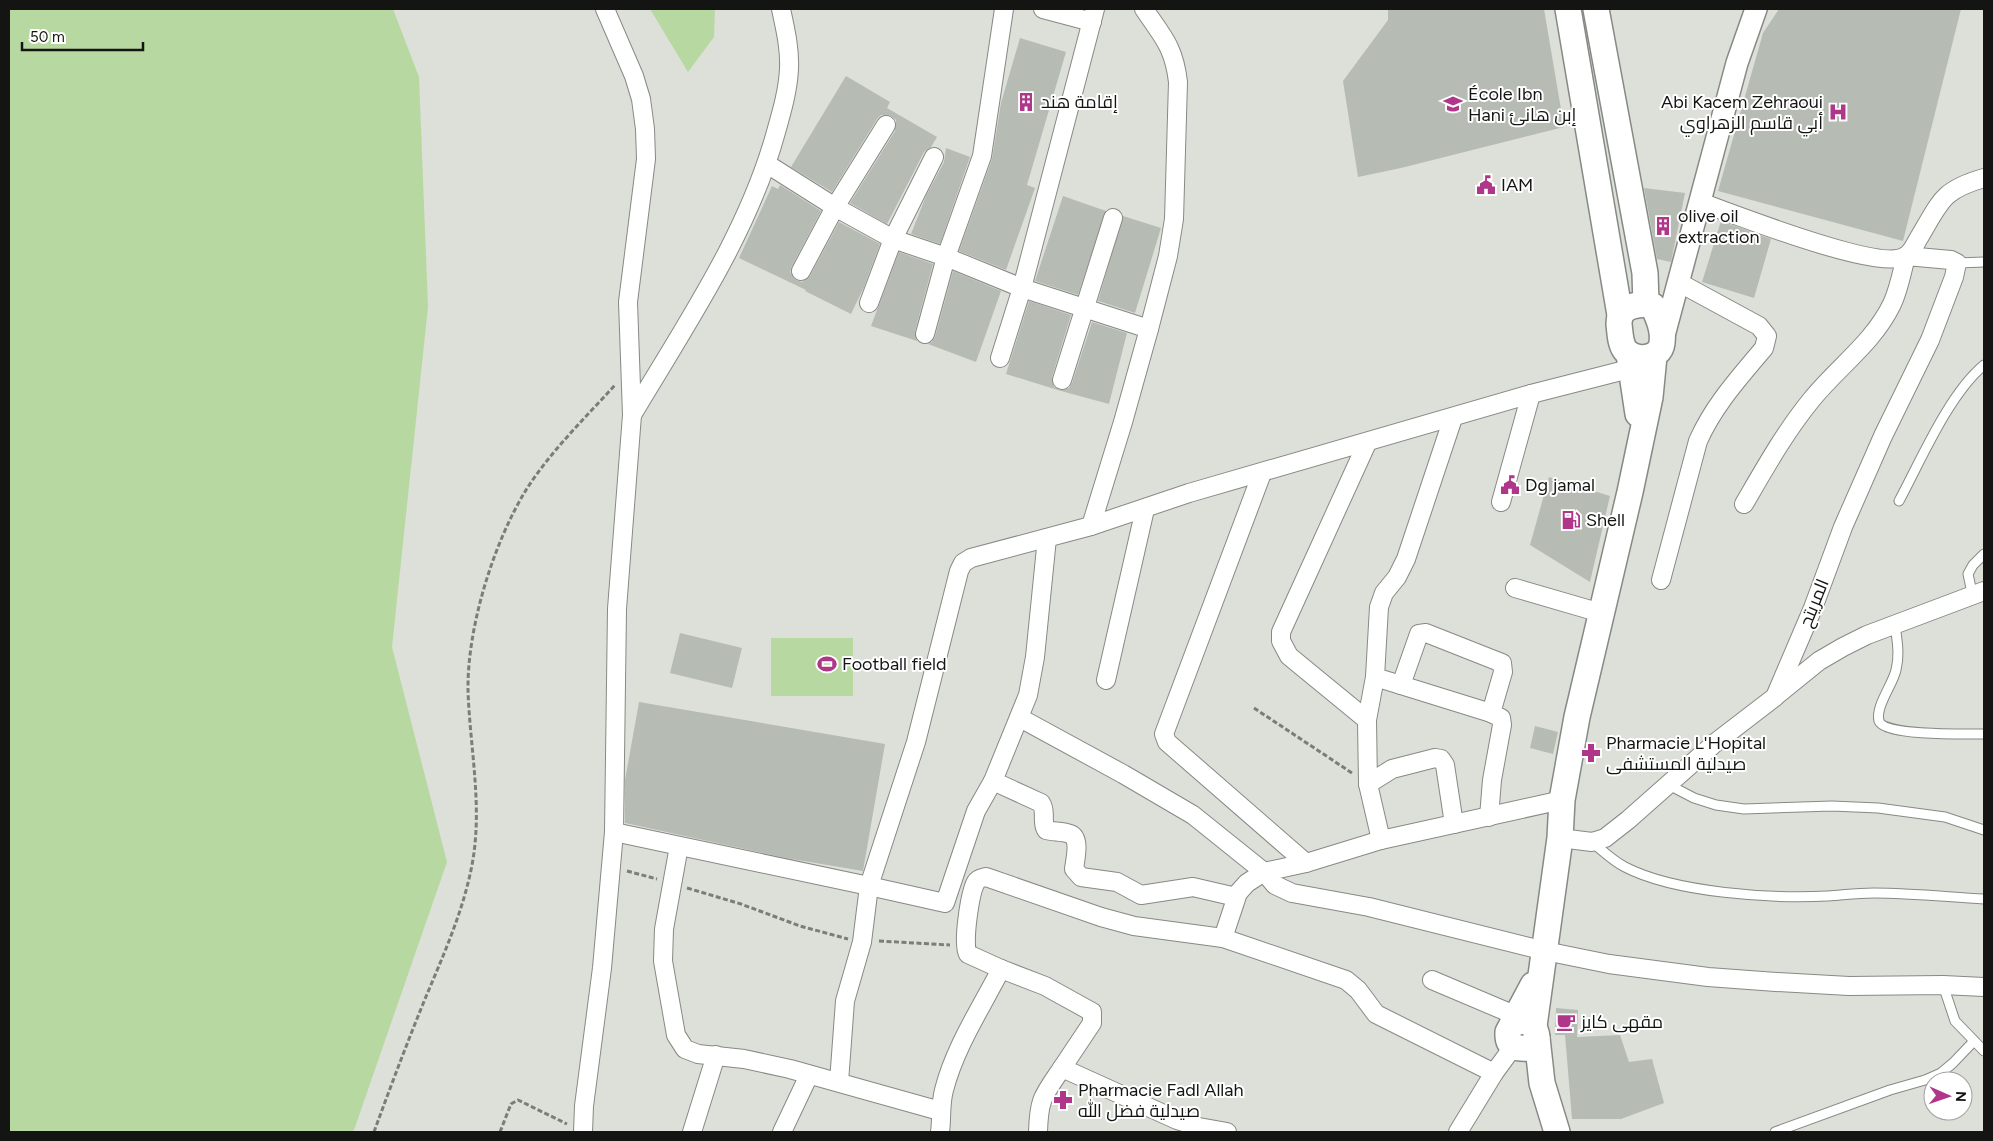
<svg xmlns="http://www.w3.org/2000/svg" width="1993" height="1141" font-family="Figtree,Cairo,sans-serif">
  <rect width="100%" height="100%" fill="#dce0d9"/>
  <g fill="#b8d8a1">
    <polygon points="9,9 393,9 419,77 428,307 392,647 447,862 354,1130 350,1132 9,1132"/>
    <polygon points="650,9 715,9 714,37 688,72"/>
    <rect x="771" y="638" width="82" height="58"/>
  </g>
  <g fill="#b6bbb3">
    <polygon points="1388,9 1544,9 1564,127 1401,168 1358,177 1343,81 1388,20"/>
    <polygon points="1779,9 1961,9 1903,241 1718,191 1763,33"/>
    <polygon points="1020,38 1066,52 1027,185 1035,188 1006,270 959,251 992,159 1001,103"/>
    <polygon points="846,76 890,102 887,108 937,137 931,147 924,152 887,224 850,203 895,131 896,120 891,116 881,115 877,119 832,192 791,167"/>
    <polygon points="946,148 970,157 940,244 911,234 926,196 944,162"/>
    <polygon points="780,185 821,211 792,266 790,272 796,280 802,282 810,276 839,222 880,244 864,287 851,314 805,291 806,290 739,258 772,186 778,189"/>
    <polygon points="1644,188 1685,193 1671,262 1657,259"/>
    <polygon points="1063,196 1106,211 1078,295 1035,281"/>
    <polygon points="1123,216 1161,228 1135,313 1098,301"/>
    <polygon points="1721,221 1771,239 1754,298 1702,282"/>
    <polygon points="899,252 933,264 915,331 917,341 871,326"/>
    <polygon points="953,271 1001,291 976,362 928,344 932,342 935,337"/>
    <polygon points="1029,301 1071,315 1052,377 1054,387 1059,390 1069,388 1072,383 1092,322 1127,333 1109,404 1061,391 1006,374"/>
    <polygon points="1549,477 1610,496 1590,582 1530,545"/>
    <polygon points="680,633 742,648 732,688 670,673"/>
    <polygon points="639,702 885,744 863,871 786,858 625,823 625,780"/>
    <polygon points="1535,726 1558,732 1553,754 1530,748"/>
    <polygon points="1556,1008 1578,1010 1577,1037 1620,1035 1629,1062 1652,1059 1664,1103 1621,1119 1572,1119 1565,1035 1555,1035"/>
  </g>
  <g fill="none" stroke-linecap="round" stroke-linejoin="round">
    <g stroke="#868a84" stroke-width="11">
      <g id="service">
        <polyline points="1957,263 1984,262"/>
        <path d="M1899 501C1921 460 1949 394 1984 365"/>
        <polyline points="1976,594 1971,588 1968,574 1973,565 1984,554"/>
        <path d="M1895 625C1897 641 1900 654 1896 670 1893 684 1875 707 1879 721 1884 736 1968 734 1984 734"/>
        <polyline points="1669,785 1694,798 1716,805 1744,809 1832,806 1878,808 1945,817 1984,830"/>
        <path d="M1592 842C1603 851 1613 861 1625 867 1675 893 1773 899 1828 896 1843 895 1858 893 1874 893 1910 893 1948 897 1984 899"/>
        <polyline points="1943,985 1955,1021 1984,1051"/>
        <polyline points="1775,1132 1890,1090 1925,1080 1941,1073 1953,1063 1974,1041"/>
      </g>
    </g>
    <g stroke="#868a84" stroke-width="20">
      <g id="minor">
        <polyline points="1043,9 1092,22"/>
        <path d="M1144 9C1163 37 1174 47 1178 82L1174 219 1168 256 1149 329"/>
        <polyline points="767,164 835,207 893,239 946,257 1022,288 1000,358"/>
        <path d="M1700 202C1731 213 1884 274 1907 255 1913 251 1916 242 1920 236 1941 201 1942 190 1984 178"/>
        <polyline points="801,271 835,207 886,125"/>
        <polyline points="869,303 893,239 934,157"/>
        <polyline points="925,334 946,257 982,156 1004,9"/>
        <polyline points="1062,380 1113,218"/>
        <path d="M632 415C686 324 748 234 776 132 782 111 788 90 789 69 790 48 785 28 781 9"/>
        <polyline points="1367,443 1281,632 1281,641 1289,656 1367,720 1368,784 1381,840"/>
        <polyline points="1262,473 1164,734 1167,742 1306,863"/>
        <polyline points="1501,502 1531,394"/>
        <polyline points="1091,526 1123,422 1149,329 1022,288 1095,9"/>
        <path d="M1661 580 1698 441C1714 405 1739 378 1764 348L1767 336 1759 326 1678 282"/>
        <polyline points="1515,588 1601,613"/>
        <polyline points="1375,677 1491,713 1501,718 1502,725 1492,780 1489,817"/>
        <polyline points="1106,680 1145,509"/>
        <polyline points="1401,685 1419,634 1426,633 1502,663 1503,672 1491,713"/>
        <polyline points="1777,695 1819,661 1843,647 1867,635 1984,591"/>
        <polyline points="1020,718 1123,774 1193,815 1264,872 1275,885 1292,893 1369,907 1545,951 1609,964 1708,977 1776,982 1849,986 1943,985 1984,987"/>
        <polyline points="1367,720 1375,677 1379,607 1384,593 1397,577 1406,559 1453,418"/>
        <path d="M993 781 1041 803C1047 812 1041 821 1046 830 1053 832 1063 831 1070 834 1081 838 1075 860 1074 869L1081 877 1117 882 1141 895 1193 887 1236 897"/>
        <polyline points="1368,784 1392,769 1435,758 1441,759 1445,765 1454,824"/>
        <polyline points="614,832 869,886 916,742 959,571 963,563 971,558 1091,526 1189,493 1531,394 1633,368"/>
        <path d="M1560 838 1592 842 1605 838 1628 820 1715 743 1775 697 1813 608 1843 527 1883 436 1930 340 1954 277 1957 263 1951 260 1906 256C1902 272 1899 289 1892 304 1873 343 1839 366 1812 399 1785 432 1765 468 1744 504"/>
        <polyline points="679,846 664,929 663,961 676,1035 685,1049 698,1054 744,1059 790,1069 940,1111"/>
        <polyline points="1223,938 1346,980 1358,990 1376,1014 1494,1073"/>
        <polyline points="1432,980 1517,1016"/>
        <polyline points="839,1082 845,1001 862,942 869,886 945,903 976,811 993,781 1028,695 1035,657 1047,538"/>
        <polyline points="583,1132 584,1106 602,968 614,832 617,609 632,415 628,302 646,159 645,129 641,99 634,76 605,9"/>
        <polyline points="692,1132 716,1055"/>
        <polyline points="782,1132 809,1075"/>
        <path d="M940 1132C942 1118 940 1105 944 1090 955 1047 981 1008 1001 969"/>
        <path d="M1038 1132C1039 1098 1043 1096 1062 1068"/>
        <path d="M1227 1132 1199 1127 1177 1120 1062 1068 1092 1023V1012L1045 986 1001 969 968 954C962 945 970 892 976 882 978 878 982 878 986 877L1101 917 1134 926 1223 938 1238 893 1247 883 1264 872 1306 863 1381 840 1562 800"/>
        <polyline points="1458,1132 1494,1073 1513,1047"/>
      </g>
    </g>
    <g stroke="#868a84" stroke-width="24">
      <polyline id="tertiary" points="1662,343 1737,63 1756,9"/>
    </g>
    <g stroke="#868a84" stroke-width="28">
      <g id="secondary">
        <polyline points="1568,9 1620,315"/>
        <polyline points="1596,9 1645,273 1646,304"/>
        <path d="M1646 304 1653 306C1658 317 1664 330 1662 343 1660 360 1634 362 1625 350 1620 343 1620 332 1619 324 1619 307 1633 305 1646 304Z"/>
        <polyline points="1629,354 1638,414"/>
        <path d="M1514 1023C1527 1019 1536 1024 1537 1038L1530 1048C1517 1049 1507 1048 1508 1032L1533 985"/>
        <polyline points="1534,1026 1560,838 1562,800 1577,717 1630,492 1650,397 1654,356"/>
        <polyline points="1537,1038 1542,1083 1557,1132"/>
      </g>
    </g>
    <g stroke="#7a7d78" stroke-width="3" stroke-dasharray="5 2.5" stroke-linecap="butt">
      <polyline points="1254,708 1352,773"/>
      <polyline points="627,871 657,879"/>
      <polyline points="687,888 741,904 800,926 848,939"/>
      <polyline points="879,941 950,945"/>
      <path d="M374 1132C390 1088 407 1043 425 999 443 956 463 912 472 865 483 807 470 749 468 691 467 628 493 544 526 490 550 452 585 418 615 385"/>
      <polyline points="500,1132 511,1104 518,1100 567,1124"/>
    </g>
    <use href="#service" stroke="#fff" stroke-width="9"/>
    <use href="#minor" stroke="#fff" stroke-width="18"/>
    <use href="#tertiary" stroke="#fff" stroke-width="21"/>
    <use href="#secondary" stroke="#fff" stroke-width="25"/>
  </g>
  <defs>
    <g id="building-bare" transform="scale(1.5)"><path d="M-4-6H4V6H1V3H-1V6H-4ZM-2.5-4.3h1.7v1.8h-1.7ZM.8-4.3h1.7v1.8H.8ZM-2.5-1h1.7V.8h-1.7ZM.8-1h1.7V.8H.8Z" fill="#af3689" stroke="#fff" stroke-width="2.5" paint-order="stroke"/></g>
    <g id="school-bare" transform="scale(1.5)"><path d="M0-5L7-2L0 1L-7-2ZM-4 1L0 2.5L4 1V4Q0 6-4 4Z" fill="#af3689" stroke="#fff" stroke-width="2.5" paint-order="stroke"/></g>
    <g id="hospital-bare" transform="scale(1.5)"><path d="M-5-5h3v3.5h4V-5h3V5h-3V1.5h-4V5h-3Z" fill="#af3689" stroke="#fff" stroke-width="2.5" paint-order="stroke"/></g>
    <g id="civic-bare" transform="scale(1.5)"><path d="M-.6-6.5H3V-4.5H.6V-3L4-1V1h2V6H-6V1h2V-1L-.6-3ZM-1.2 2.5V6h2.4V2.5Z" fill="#af3689" stroke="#fff" stroke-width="2.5" paint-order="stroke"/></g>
    <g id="fuel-bare" transform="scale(1.5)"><path d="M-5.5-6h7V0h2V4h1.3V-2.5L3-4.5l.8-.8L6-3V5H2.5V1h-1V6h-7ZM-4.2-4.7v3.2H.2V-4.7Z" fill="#af3689" stroke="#fff" stroke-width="2.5" paint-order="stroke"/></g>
    <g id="stadium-bare" transform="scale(1.5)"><path d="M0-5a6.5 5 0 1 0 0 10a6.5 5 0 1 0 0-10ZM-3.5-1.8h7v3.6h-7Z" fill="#af3689" stroke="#fff" stroke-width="2.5" paint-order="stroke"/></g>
    <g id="pharmacy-bare" transform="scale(1.5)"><path d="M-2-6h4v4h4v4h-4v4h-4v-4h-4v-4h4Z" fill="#af3689" stroke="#fff" stroke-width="2.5" paint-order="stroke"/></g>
    <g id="cafe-bare" transform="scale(1.5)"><path d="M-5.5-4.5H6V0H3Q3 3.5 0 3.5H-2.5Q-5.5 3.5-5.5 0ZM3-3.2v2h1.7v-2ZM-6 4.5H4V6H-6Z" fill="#af3689" stroke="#fff" stroke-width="2.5" paint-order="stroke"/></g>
  </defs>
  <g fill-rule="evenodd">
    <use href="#building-bare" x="1026" y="102"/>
    <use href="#school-bare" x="1453" y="104"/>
    <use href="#hospital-bare" x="1838" y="112"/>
    <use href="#civic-bare" x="1486" y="185"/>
    <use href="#building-bare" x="1663" y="226"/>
    <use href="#civic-bare" x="1510" y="485"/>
    <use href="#fuel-bare" x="1571" y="520"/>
    <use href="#stadium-bare" x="827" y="664"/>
    <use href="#pharmacy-bare" x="1591" y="753"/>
    <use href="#cafe-bare" x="1566" y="1022"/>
    <use href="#pharmacy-bare" x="1063" y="1100"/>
  </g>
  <g text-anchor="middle" stroke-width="4" stroke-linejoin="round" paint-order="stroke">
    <g font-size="18" fill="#141513" stroke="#fff" text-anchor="start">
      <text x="1468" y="100">École Ibn<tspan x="1468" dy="21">Hani إبن هانئ</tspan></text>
      <text x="1041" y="108">إقامة هند</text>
      <text x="1823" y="108" text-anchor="end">Abi Kacem Zehraoui<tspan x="1823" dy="21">أبي قاسم الزهراوي</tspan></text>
      <text x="1501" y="191">IAM</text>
      <text x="1678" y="222">olive oil<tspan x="1678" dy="21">extraction</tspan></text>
      <text x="1525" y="491">Dg jamal</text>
      <text x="1586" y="526">Shell</text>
      <text x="842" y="670">Football field</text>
      <text x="1606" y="749">Pharmacie L'Hopital<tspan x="1606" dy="21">صيدلية المستشفى</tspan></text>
      <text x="1581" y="1028">مقهى كايز</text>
      <text x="1078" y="1096">Pharmacie Fadl Allah<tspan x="1078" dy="21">صيدلية فضل الله</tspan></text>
    </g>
    <g font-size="18" fill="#141513" stroke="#fff">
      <text transform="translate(1814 603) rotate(-68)" y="6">المريتح</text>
    </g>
  </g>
  <rect width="1993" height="1141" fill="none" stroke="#141513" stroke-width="20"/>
  <g transform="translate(1948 1096) rotate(92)"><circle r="24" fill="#ffffff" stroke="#a1a1a1"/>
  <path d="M0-4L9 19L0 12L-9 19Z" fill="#af3689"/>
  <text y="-8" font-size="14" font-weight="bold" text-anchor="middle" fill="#141513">N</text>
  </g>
  <path d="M22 42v8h121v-8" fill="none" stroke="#141513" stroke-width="2.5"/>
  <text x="30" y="42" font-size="15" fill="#141513" stroke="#ffffff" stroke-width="4" paint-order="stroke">50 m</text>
</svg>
